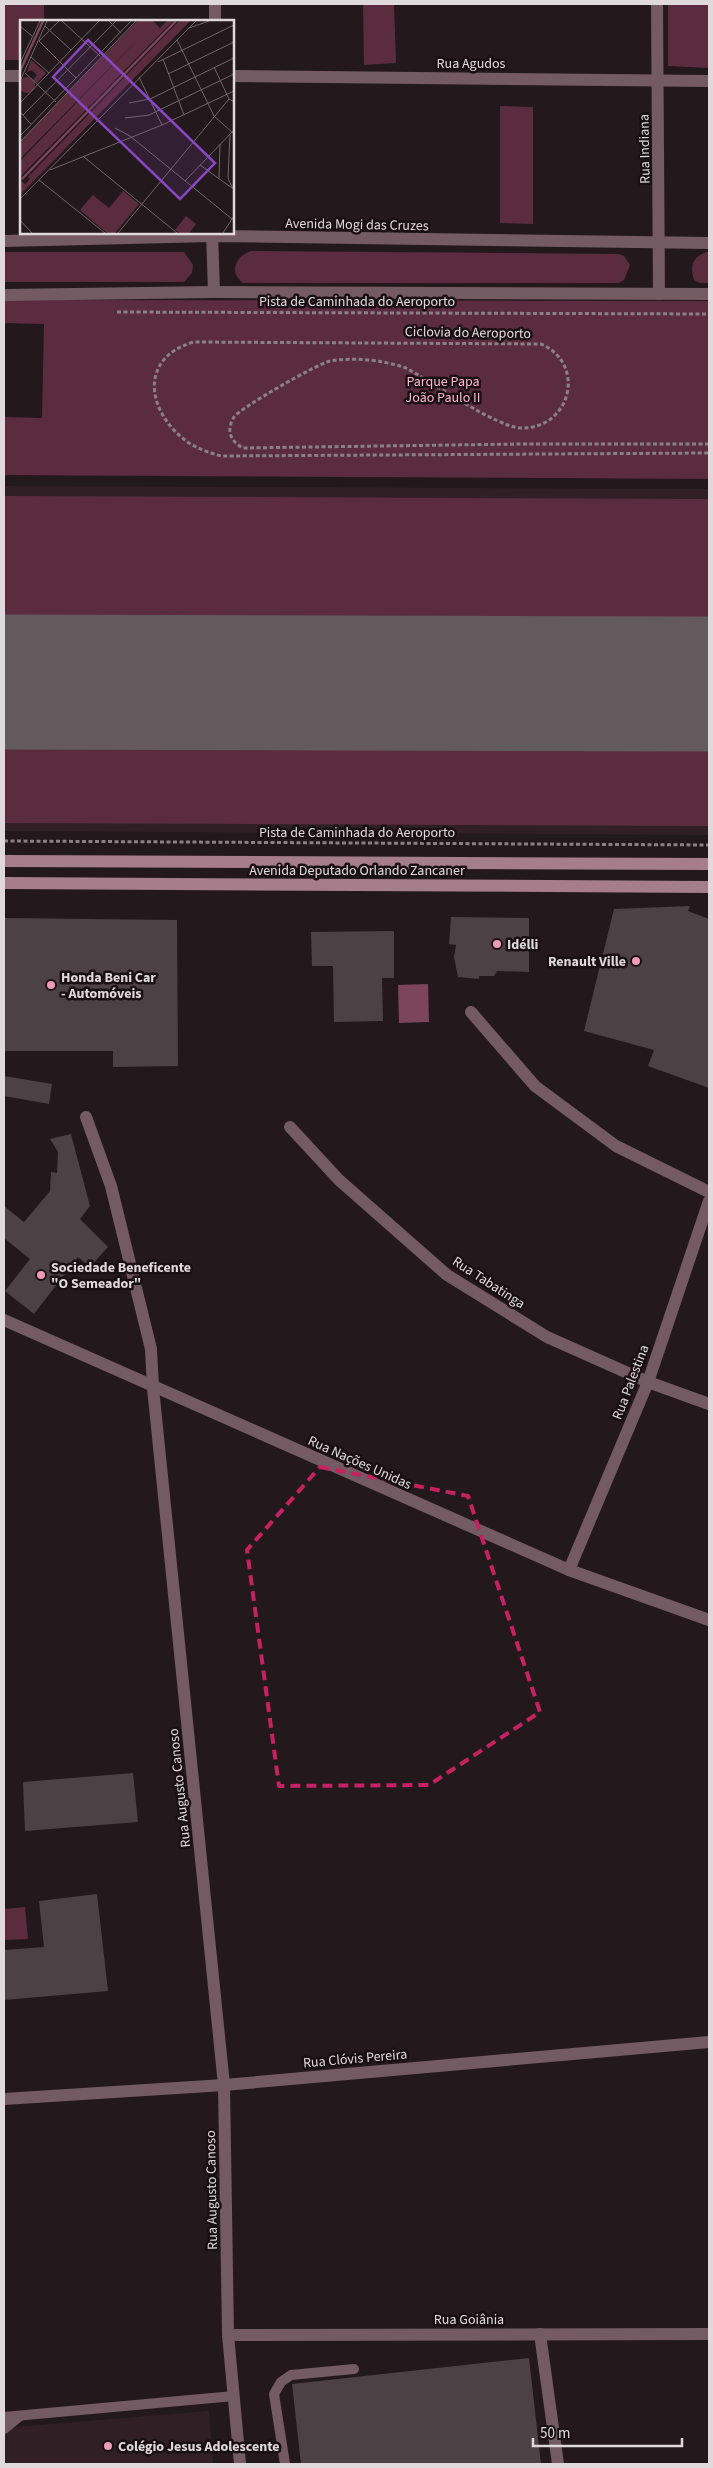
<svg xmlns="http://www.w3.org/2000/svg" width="713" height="2468" font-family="'Source Sans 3',sans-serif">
  <rect width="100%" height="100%" fill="#23191c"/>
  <g fill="#302026">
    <polygon points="4,486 709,489 709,835 4,831"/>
    <polygon points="209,2411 213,2464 4,2464 4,2428"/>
  </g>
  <g fill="#5b2c3e">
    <polygon points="5,4 44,4 44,21 21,21 21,60 4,60"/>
    <polygon points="363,4 394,4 396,63 364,65"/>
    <polygon points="668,4 709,4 709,68 668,66"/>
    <polygon points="500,106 533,107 533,224 500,223"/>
    <path d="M251 251 619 254 624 256 630 265 624 280 619 283H243C228 272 236 256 251 251Z"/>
    <polygon points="4,252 184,252 193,265 192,273 184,282 4,282"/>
    <path d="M706 252H709V283H700L694 280C690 266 692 258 706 252Z"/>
    <polygon points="4,300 709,301 709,479 4,475 4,417 42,418 44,324 4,323"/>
    <polygon points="4,496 709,499 709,653 4,649"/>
    <polygon points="4,718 709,719 709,826 4,823"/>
    <polygon points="25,1907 28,1939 4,1940 4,1909"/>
  </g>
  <polygon fill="#7c4559" points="428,984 429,1022 399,1023 398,985"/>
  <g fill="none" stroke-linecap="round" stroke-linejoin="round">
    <polyline stroke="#625a5c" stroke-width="135" points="4,682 709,684"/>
  </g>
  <g fill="#4c4144">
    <polygon points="690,906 688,911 709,919 709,1088 648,1066 654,1050 584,1031 614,909"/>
    <polygon points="451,917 529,918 529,972 497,971 494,976 479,976 479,979 458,977 454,957 456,945 449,944"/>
    <polygon points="4,918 177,920 178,1066 113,1067 113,1051 4,1051"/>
    <polygon points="394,931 394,978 382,978 383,1021 334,1022 333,966 312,966 311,932"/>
    <polygon points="4,1076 52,1084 49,1104 4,1096"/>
    <polygon points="71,1134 90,1206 80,1219 108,1247 90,1267 78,1257 34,1314 5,1291 30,1259 4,1238 4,1206 24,1222 50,1191 51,1172 57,1173 58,1152 50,1139"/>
    <polygon points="133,1773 138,1822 25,1831 23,1782"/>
    <polygon points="97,1894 108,1991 4,2000 4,1950 44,1947 39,1901"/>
    <polygon points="529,2358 541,2464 301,2464 292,2384"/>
  </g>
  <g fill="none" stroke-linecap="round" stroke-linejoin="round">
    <g stroke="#898183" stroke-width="3" stroke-dasharray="4 2.5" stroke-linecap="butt">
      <polyline points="117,312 709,314"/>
      <path d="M709 444H520L243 448C230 441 226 430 234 417 240 408 317 364 330 361 354 357 383 360 406 368 432 382 496 427 521 428 571 429 587 364 541 344L194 342C137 358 147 414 189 443 199 449 210 453 221 456L709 453"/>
      <polyline points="4,841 709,845"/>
    </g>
    <g stroke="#745a62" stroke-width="10">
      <polyline points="4,2417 234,2396"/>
      <polyline points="4,2429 20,2416"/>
      <polyline points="285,2464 274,2394 281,2382 291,2375 354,2369"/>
    </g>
    <g stroke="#745a62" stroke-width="12">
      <polyline points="657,4 659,294"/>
      <polyline points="215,21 215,4"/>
      <polyline points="4,76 21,76"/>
      <polyline points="232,76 709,81"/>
      <polyline points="212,232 214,292"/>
      <polyline points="4,241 212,236 709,243"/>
      <polyline points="4,295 214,292 709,294"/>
      <polyline points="471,1012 535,1086 616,1146 709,1192"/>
      <polyline points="86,1117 111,1186 151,1349 153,1388 224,2085 228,2335 240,2464"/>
      <polyline points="290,1127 339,1180 447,1275 547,1337 648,1382 709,1404"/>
      <polyline points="4,1320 569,1570 709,1620"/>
      <polyline points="569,1570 648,1382 709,1201"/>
      <polyline points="4,2099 224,2085 709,2042"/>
      <polyline points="540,2334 558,2464"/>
      <polyline points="228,2335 709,2334"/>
    </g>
    <g stroke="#a67d8a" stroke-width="12">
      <polyline points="4,861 709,864"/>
      <polyline points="4,883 709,887"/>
    </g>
  </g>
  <path fill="none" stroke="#c42261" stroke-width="4" stroke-dasharray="10 6" stroke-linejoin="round" d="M320 1467 468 1496 540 1712 429 1785 279 1786 247 1550Z"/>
  <g fill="#ef9ab8" stroke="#191013" stroke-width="2">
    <circle cx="497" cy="944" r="5"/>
    <circle cx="636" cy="961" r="5"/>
    <circle cx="51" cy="985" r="5"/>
    <circle cx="41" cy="1275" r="5"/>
    <circle cx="108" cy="2446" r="5"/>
  </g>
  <g text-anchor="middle" stroke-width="5" stroke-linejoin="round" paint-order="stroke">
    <g font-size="14" fill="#e0d9db" stroke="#191013">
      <text x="471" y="68">Rua Agudos</text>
      <text transform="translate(644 149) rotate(-91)" y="5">Rua Indiana</text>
      <text transform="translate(357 224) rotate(1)" y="5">Avenida Mogi das Cruzes</text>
      <text x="357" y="306">Pista de Caminhada do Aeroporto</text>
      <text transform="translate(468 332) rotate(1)" y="5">Ciclovia do Aeroporto</text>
      <text x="357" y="837">Pista de Caminhada do Aeroporto</text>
      <text x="357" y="875">Avenida Deputado Orlando Zancaner</text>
      <text transform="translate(489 1282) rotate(33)" y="5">Rua Tabatinga</text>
      <text transform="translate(630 1382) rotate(-69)" y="5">Rua Palestina</text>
      <text transform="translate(360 1462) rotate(24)" y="5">Rua Nações Unidas</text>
      <text transform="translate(179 1788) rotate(-96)" y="5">Rua Augusto Canoso</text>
      <text transform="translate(355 2058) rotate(-5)" y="5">Rua Clóvis Pereira</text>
      <text transform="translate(211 2190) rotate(-91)" y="5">Rua Augusto Canoso</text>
      <text x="469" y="2324">Rua Goiânia</text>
    </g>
    <g font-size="14" fill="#feb7cf" stroke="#191013">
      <text x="443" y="386">Parque Papa<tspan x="443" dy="16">João Paulo II</tspan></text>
    </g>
    <g font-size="14" font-weight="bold" fill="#e0d9db" stroke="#191013" text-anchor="start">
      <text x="507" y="949">Idélli</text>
      <text x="626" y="966" text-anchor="end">Renault Ville</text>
      <text x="61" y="982">Honda Beni Car<tspan x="61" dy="16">- Automóveis</tspan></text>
      <text x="51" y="1272">Sociedade Beneficente<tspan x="51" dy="16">"O Semeador"</tspan></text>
      <text x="118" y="2451">Colégio Jesus Adolescente</text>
    </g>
  </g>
  <g transform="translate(20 20)">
    <rect width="214" height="214" fill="#23191c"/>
    <path d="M117 1H133L140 8 147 1H153L0 157V141L123 14 0 139V122ZM159 1H170L0 175V160L5 164 10 159 8 157ZM11 40 26 53 17 63 13 60 17 55 12 50 7 52ZM-1 65a8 8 0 1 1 16 0a8 8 0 1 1-16 0ZM103 171 119 184 95 213H87L60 190 73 175 89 188ZM166 196 176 204 169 213H159L155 210Z" fill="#5b2c3e"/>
    <path fill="none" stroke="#7c4559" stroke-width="2.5" d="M0 51 23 1M2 159 156 1"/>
    <path fill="none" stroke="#6f6668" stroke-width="1" d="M39 1 19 21 56 58M42 1 80 36M89 1 101 13M0 6 12 16M25 6 51 30M169 8 189 1M157 20 194 96 214 114M157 20 176 1M11 37 29 53M143 39 164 95M138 42 214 5M0 43 20 1M194 47 209 79 214 82M5 53 36 82M148 54 214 22M119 57 142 105M0 61 27 1M0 83 79 1M109 83 130 79 214 38M0 92 11 104M3 95 96 1M105 98 129 95 214 54M95 108 110 116 212 199M210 115 208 158 213 169M0 116 111 1M0 122 116 1M64 137 157 213M180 145 212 168M30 150 142 105 214 71M199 158 200 124M19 160 85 213M165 161 214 110M0 179 157 20M0 200 12 213M98 213 209 79M203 213 214 196"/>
    <path fill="#8a46c3" fill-opacity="0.15" stroke="#8a46c3" stroke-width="2.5" d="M68 20 195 143 160 179 33 57Z"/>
    <rect width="214" height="214" fill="none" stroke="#e0d9db" stroke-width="2.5"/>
  </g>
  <rect width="713" height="2468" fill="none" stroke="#e0d9db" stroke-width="10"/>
  <path d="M533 2438v8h149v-8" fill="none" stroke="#e0d9db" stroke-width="2.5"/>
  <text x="540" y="2438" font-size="15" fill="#e0d9db" stroke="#191013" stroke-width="4" paint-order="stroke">50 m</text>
</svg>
